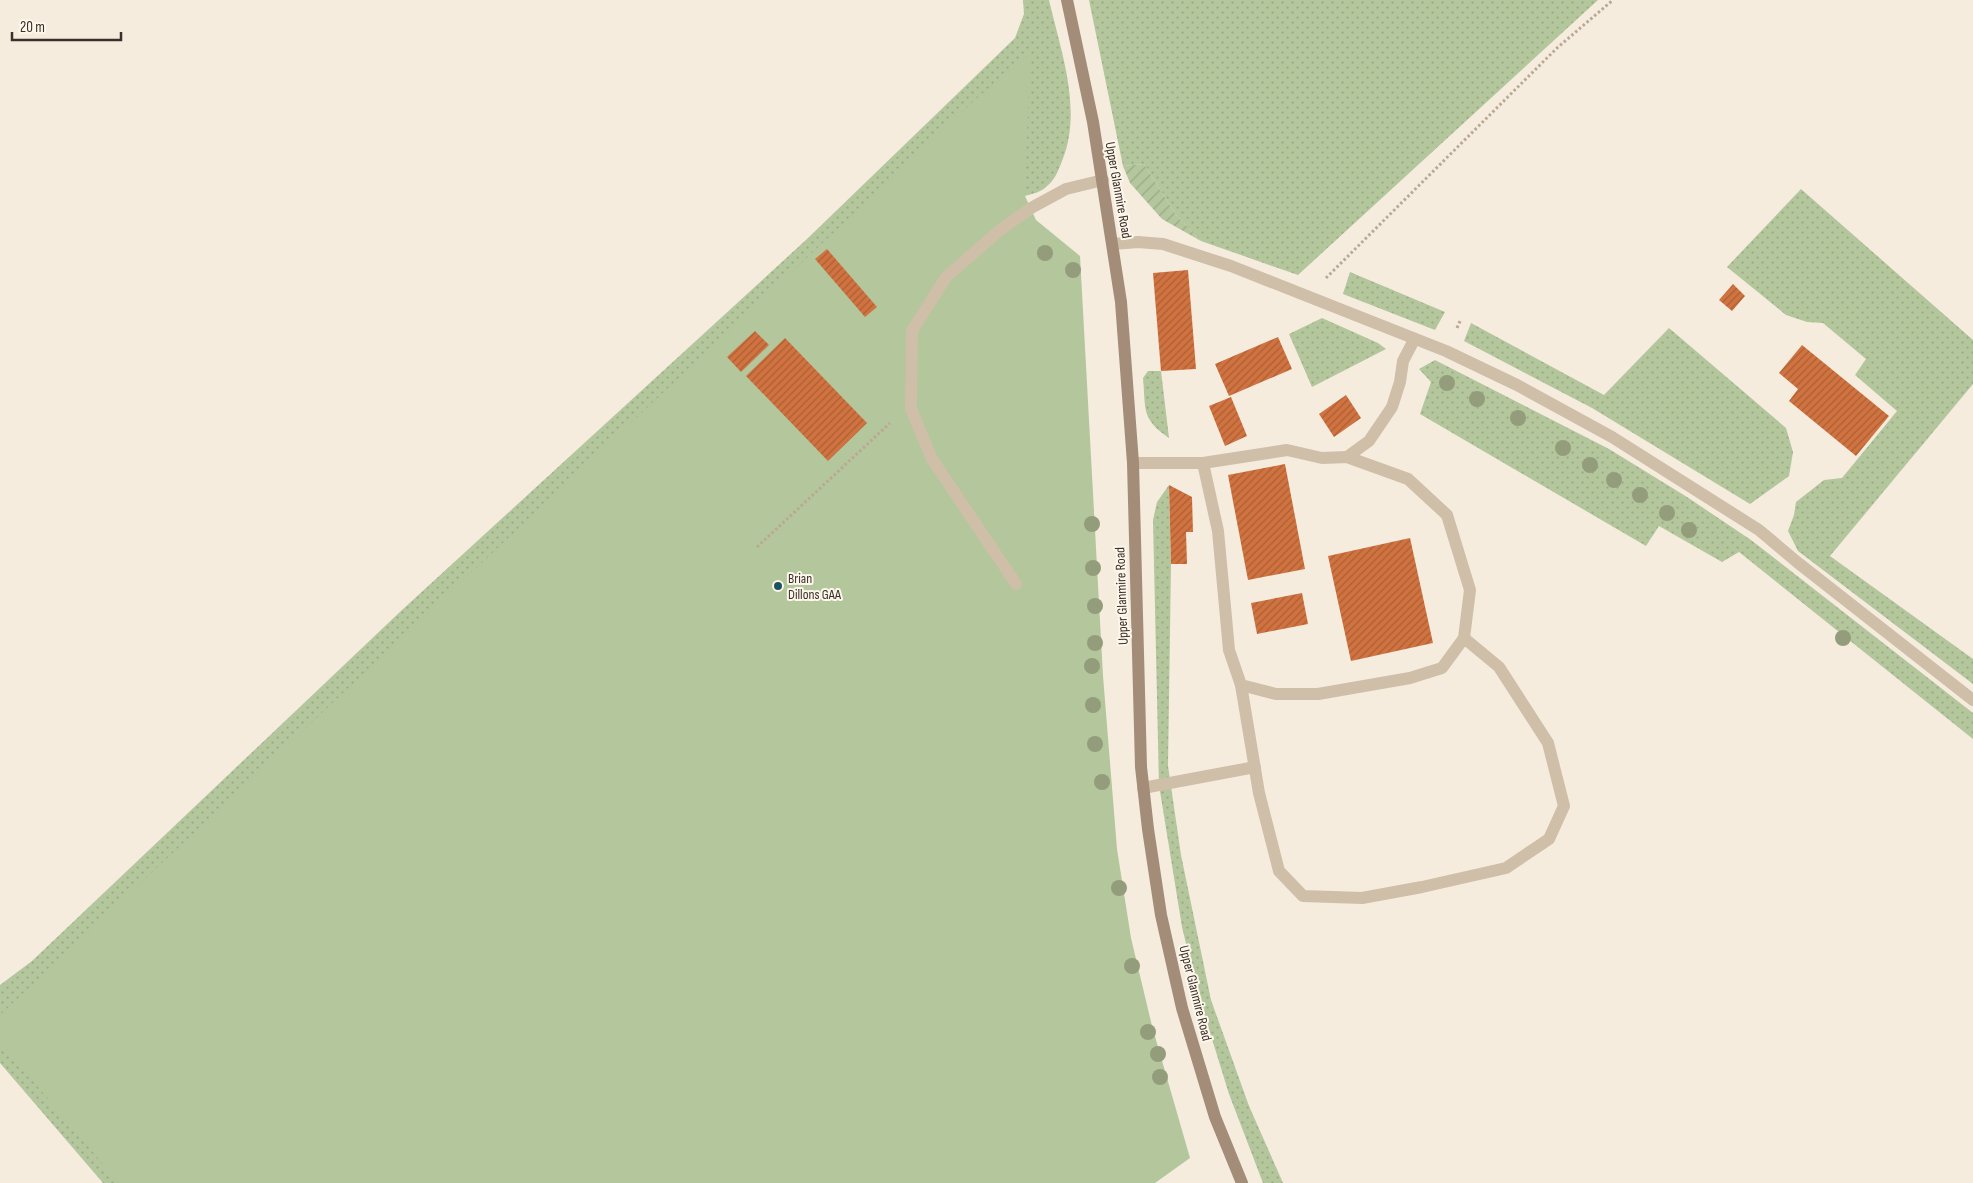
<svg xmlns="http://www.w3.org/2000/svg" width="1973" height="1183" font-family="'Sofia Sans Condensed',sans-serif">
  <defs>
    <pattern id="grass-dots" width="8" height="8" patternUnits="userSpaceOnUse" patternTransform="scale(1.25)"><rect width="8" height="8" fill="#b3c69c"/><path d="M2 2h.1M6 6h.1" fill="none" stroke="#9baa86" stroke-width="1.8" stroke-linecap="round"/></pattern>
    <pattern id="garden-furrows" width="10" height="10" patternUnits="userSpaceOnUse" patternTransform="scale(1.25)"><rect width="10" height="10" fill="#b3c69c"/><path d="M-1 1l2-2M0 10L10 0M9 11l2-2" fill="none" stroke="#9baa86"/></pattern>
    <pattern id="building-hatch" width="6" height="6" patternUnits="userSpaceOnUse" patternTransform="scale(1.25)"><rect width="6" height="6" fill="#d17340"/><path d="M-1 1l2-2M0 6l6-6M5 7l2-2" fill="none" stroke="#ab5f36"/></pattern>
  </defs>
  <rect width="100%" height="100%" fill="#f5ecde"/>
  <g fill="url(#grass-dots)">
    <path d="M1023 0H1049C1061 52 1083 110 1062 161 1058 171 1055 180 1046 187 1041 192 1032 194 1025 196L190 1183H103L0 1063V985L32 961 402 610 807 239 1015 38 1024 14Z"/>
    <polygon points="1089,0 1598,0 1298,275 1201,241 1176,215 1144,164 1123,166"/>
    <polygon points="1801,189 1973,340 1973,384 1830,556 1973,659 1973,684 1798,551 1788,531 1794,515 1796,502 1824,480 1842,478 1897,411 1855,375 1866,359 1823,323 1807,322 1786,315 1727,267"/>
    <polygon points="1350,272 1445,312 1435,330 1343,294"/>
    <polygon points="1322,318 1378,343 1386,349 1312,387 1289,334"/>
    <polygon points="1471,323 1604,395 1669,328 1786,428 1793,452 1789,476 1750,504 1592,408 1464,341"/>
    <polygon points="1435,360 1609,449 1687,497 1751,540 1973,713 1973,739 1739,552 1722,562 1659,526 1646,546 1420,414 1431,382 1419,369"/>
    <path d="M1148 371H1161L1169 438C1141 419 1146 410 1143 378Z"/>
    <polygon points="1169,485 1171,564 1168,766 1181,855 1211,1000 1249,1106 1283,1183 1263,1183 1229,1094 1199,997 1182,927 1159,785 1153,520 1157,502"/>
  </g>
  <polygon fill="url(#garden-furrows)" points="1144,164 1176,215 1201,241 1162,219 1130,183 1123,166"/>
  <polygon fill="#b3c69c" points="1030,54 1025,196 1036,220 1080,256 1103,676 1117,849 1131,938 1152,1026 1190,1158 1155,1183 119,1183 0,1042 0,1015 977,98"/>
  <g fill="url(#building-hatch)">
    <polygon points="827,249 877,307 865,317 815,259"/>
    <polygon points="1188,270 1196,369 1161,371 1153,273"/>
    <polygon points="1733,284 1745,296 1732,311 1719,300"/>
    <polygon points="755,331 769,345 741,372 727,357"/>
    <polygon points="1278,337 1292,369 1229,396 1215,364"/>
    <polygon points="785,338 867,423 828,461 746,376"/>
    <polygon points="1802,345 1889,416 1856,456 1789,401 1798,389 1779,373"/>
    <polygon points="1346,395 1361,418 1334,437 1319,414"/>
    <polygon points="1231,397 1247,436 1225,446 1209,406"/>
    <polygon points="1285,464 1305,569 1248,580 1228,475"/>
    <polygon points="1169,485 1192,497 1193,532 1186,532 1187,564 1171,564"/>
    <polygon points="1410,538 1433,643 1351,661 1328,556"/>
    <polygon points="1302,593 1308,624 1257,634 1251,603"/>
  </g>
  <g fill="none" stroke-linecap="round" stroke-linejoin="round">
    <g stroke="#bba892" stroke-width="3" stroke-dasharray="2.5 2.5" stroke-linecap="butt">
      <polyline points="1326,278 1557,48 1613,0"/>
      <polyline points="1457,328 1461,319"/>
      <polyline points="757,547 890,423"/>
    </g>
    <g stroke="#cfbea8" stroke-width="12">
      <polyline points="1347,457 1369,441 1392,407 1400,382 1403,361 1414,340"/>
      <polyline points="1133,463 1203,463 1287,450 1322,458 1347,457 1408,479 1447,515 1470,590 1464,638 1442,668 1410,678 1318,694 1276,694 1241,685 1229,650 1218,531 1203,463"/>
      <polyline points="1016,584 932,459 911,409 912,331 946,277 1000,230 1031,208 1066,189 1103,180"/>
      <polyline points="1241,685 1259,793 1279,871 1303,896 1362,898 1422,887 1506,868 1549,839 1564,806 1548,743 1499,667 1464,638"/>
      <polyline points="1143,788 1255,767"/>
    </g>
    <polyline stroke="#cfbea8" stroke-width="12" points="1113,244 1138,242 1163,244 1231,266 1446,351 1517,385 1612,437 1759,530 1797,562 1973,700"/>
    <polyline stroke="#a38d79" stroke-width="12" points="1067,0 1093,122 1121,302 1133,463 1141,767 1148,829 1161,915 1182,1008 1215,1117 1242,1183"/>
  </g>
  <g fill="#949d7b">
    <circle cx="1045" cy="253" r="8"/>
    <circle cx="1073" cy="270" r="8"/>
    <circle cx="1447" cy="383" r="8"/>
    <circle cx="1477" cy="399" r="8"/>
    <circle cx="1518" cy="418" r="8"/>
    <circle cx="1563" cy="448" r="8"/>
    <circle cx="1590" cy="465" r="8"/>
    <circle cx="1614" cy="480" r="8"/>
    <circle cx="1640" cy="495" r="8"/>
    <circle cx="1667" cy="513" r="8"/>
    <circle cx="1092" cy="524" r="8"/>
    <circle cx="1689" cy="530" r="8"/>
    <circle cx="1093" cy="568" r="8"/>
    <circle cx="1095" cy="606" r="8"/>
    <circle cx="1843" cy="638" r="8"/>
    <circle cx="1095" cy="643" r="8"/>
    <circle cx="1092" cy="666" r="8"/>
    <circle cx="1093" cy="705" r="8"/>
    <circle cx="1095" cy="744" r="8"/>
    <circle cx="1102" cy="782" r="8"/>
    <circle cx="1119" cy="888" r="8"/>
    <circle cx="1132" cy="966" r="8"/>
    <circle cx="1148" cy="1032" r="8"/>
    <circle cx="1158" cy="1054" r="8"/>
    <circle cx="1160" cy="1077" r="8"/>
  </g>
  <circle fill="#1a5461" stroke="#fcf6eb" stroke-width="2" cx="778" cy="586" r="5"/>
  <g text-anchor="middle" stroke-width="4" stroke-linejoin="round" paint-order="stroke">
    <g font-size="14" fill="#3b3029" stroke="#fcf6eb">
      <text transform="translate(1119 190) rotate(80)" y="5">Upper Glanmire Road</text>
      <text transform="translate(1121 596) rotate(-92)" y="5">Upper Glanmire Road</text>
      <text transform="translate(1196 993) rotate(76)" y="5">Upper Glanmire Road</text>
    </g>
    <g font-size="14" fill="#3b3029" stroke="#fcf6eb" text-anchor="start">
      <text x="788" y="583">Brian<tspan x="788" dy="16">Dillons GAA</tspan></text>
    </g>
  </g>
  <path d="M12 32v8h109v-8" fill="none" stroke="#3b3029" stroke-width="2.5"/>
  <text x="20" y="32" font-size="15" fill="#3b3029" stroke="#fcf6eb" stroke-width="4" paint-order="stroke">20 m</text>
</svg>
